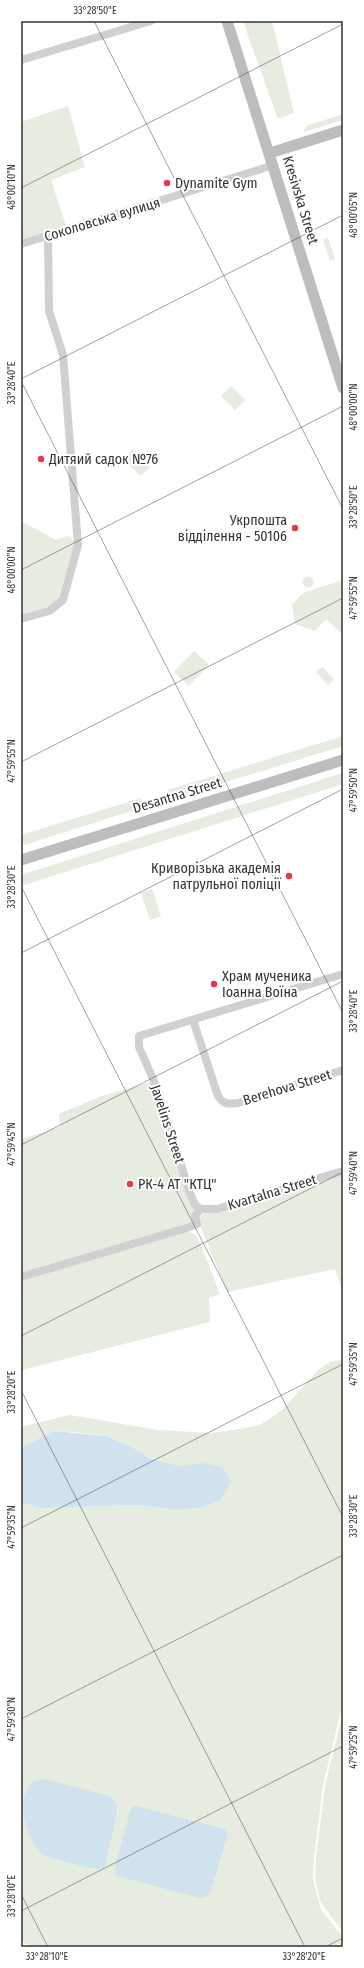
<svg xmlns="http://www.w3.org/2000/svg" width="364" height="1968" font-family="'Fira Sans Condensed',sans-serif">
  <rect width="100%" height="100%" fill="#fff"/>
  <g fill="#e6ecdf" fill-rule="evenodd">
    <polygon points="245,21 272,21 294,113 278,119 245,27"/>
    <polygon points="68,106 85,167 51,180 67,229 21,243 21,122"/>
    <polygon points="343,114 343,120 304,132 306,126"/>
    <polygon points="328,238 335,259 330,261 323,239"/>
    <polygon points="231,386 245,400 235,410 221,396"/>
    <polygon points="133,449 151,466 141,476 123,459"/>
    <polygon points="21,521 56,540 69,536 78,545 63,600 21,619"/>
    <circle cx="308" cy="582" r="5.5"/>
    <polygon points="343,580 343,635 326,619 315,631 295,624 292,605 303,593"/>
    <polygon points="194,651 209,665 189,686 174,672"/>
    <polygon points="322,667 334,679 328,685 316,672"/>
    <polygon points="343,736 343,746 171,799 168,790"/>
    <polygon points="343,773 343,784 21,886 21,875"/>
    <polygon points="141,798 144,807 24,845 21,835"/>
    <polygon points="152,889 161,916 150,920 141,893"/>
    <polygon points="154,1081 195,1205 197,1224 21,1277 21,1139 60,1127 59,1114 102,1096"/>
    <polygon points="343,1175 343,1292 335,1269 227,1292 198,1220 203,1214 217,1212"/>
    <polygon points="188,1231 197,1236 220,1294 209,1298 210,1322 22,1370 21,1281"/>
    <path d="M343 1360V1702L323 1785 314 1857 313 1879 321 1910 343 1937V1947H29L21 1940V1503L44 1508 138 1505 175 1510 204 1463 180 1466 152 1459 128 1445 106 1436 73 1432 53 1431 21 1448V1427L69 1415 158 1430 210 1433 240 1429 260 1425 281 1411 319 1369 332 1361ZM30 1785 118 1808 105 1866 36 1847C25 1827 19 1806 30 1785ZM136 1806 225 1829 228 1835 211 1891 207 1896Z"/>
    <polygon points="343,1712 343,1932 325,1908 320,1900 315,1878 316,1856 325,1786"/>
  </g>
  <g fill="#cfe2ee">
    <polygon points="53,1431 106,1436 128,1445 152,1459 180,1466 204,1463 222,1467 231,1481 221,1500 202,1507 175,1510 138,1505 44,1508 21,1503 21,1448"/>
    <path d="M44 1779 110 1796C115 1802 118 1805 117 1813L105 1867 98 1869 90 1868C80 1865 48 1859 41 1853 26 1841 13 1792 35 1781 37 1780 42 1780 44 1779Z"/>
    <polygon points="136,1806 226,1829 228,1835 211,1891 207,1896 199,1898 118,1876 115,1872 116,1864 131,1808"/>
  </g>
  <g fill="none" stroke-linecap="round" stroke-linejoin="round">
    <g stroke="#d0d0d0" stroke-width="8">
      <polyline points="21,60 151,21"/>
      <polyline points="21,244 274,165"/>
      <polyline points="21,619 49,611 63,600 78,545 63,355 49,311 48,235"/>
      <path d="M193 1020 218 1096C224 1105 228 1104 238 1103L343 1070"/>
      <polyline points="201,1209 195,1205 190,1193 154,1081 139,1047 139,1036 343,974"/>
      <polyline points="201,1209 217,1209 343,1171"/>
      <polyline points="21,1277 190,1227 197,1224 195,1216 201,1209"/>
    </g>
    <g stroke="#bdbdbd" stroke-width="11">
      <polyline points="227,21 343,388"/>
      <polyline points="270,153 343,130"/>
      <polyline points="21,860 343,760"/>
    </g>
  </g>
  <path fill="none" stroke="#333" stroke-width="1" stroke-opacity="0.45" d="M94 21 343 509M21 188 343 24M21 379 343 215M21 381 343 1013M21 570 343 406M21 762 343 598M21 886 343 1517M21 953 343 789M21 1145 343 981M21 1336 343 1172M21 1390 305 1947M21 1528 343 1364M21 1719 343 1555M21 1894 48 1947M21 1911 343 1746M325 1947 343 1938"/>
  <g fill="#e63946" stroke="#fff" stroke-width="1.5">
    <circle cx="167" cy="183" r="4"/>
    <circle cx="41" cy="459" r="4"/>
    <circle cx="295" cy="528" r="4"/>
    <circle cx="289" cy="876" r="4"/>
    <circle cx="214" cy="984" r="4"/>
    <circle cx="130" cy="1184" r="4"/>
  </g>
  <g text-anchor="middle" stroke-width="4" stroke-linejoin="round" paint-order="stroke">
    <g font-size="14" fill="#333" stroke="#fff" text-anchor="start">
      <text x="175" y="188">Dynamite Gym</text>
      <text x="49" y="464">Дитяий садок №76</text>
      <text x="287" y="525" text-anchor="end">Укрпошта<tspan x="287" dy="16">відділення - 50106</tspan></text>
      <text x="281" y="873" text-anchor="end">Криворізька академія<tspan x="281" dy="16">патрульної поліції</tspan></text>
      <text x="222" y="981">Храм мученика<tspan x="222" dy="16">Іоанна Воїна</tspan></text>
      <text x="138" y="1189">РК-4 АТ "КТЦ"</text>
    </g>
    <g font-size="14" fill="#333" stroke="#fff">
      <text transform="translate(301 200) rotate(73)" y="5">Kresivska Street</text>
      <text transform="translate(102 219) rotate(-17)" y="5">Соколовська вулиця</text>
      <text transform="translate(177 795) rotate(-17)" y="5">Desantna Street</text>
      <text transform="translate(287 1087) rotate(-17)" y="5">Berehova Street</text>
      <text transform="translate(168 1124) rotate(72)" y="5">Javelins Street</text>
      <text transform="translate(272 1192) rotate(-17)" y="5">Kvartalna Street</text>
    </g>
  </g>
  <rect width="364" height="1968" fill="none" stroke="#ffffff" stroke-width="44"/>
  <rect x="22" y="22" width="320" height="1924" fill="none" stroke="#333" stroke-width="1.5"/>
  <g font-size="10" text-anchor="middle" fill="#333">
    <text x="95" y="14">33°28'50"E</text>
    <text transform="translate(11 187) rotate(-90)" y="4">48°00'10"N</text>
    <text transform="translate(353 215) rotate(-90)" y="4">48°00'05"N</text>
    <text transform="translate(11 383) rotate(-90)" y="4">33°28'40"E</text>
    <text transform="translate(353 407) rotate(-90)" y="4">48°00'00"N</text>
    <text transform="translate(353 507) rotate(-90)" y="4">33°28'50"E</text>
    <text transform="translate(11 570) rotate(-90)" y="4">48°00'00"N</text>
    <text transform="translate(353 598) rotate(-90)" y="4">47°59'55"N</text>
    <text transform="translate(11 761) rotate(-90)" y="4">47°59'55"N</text>
    <text transform="translate(353 790) rotate(-90)" y="4">47°59'50"N</text>
    <text transform="translate(11 887) rotate(-90)" y="4">33°28'30"E</text>
    <text transform="translate(353 1011) rotate(-90)" y="4">33°28'40"E</text>
    <text transform="translate(11 1144) rotate(-90)" y="4">47°59'45"N</text>
    <text transform="translate(353 1173) rotate(-90)" y="4">47°59'40"N</text>
    <text transform="translate(353 1364) rotate(-90)" y="4">47°59'35"N</text>
    <text transform="translate(11 1392) rotate(-90)" y="4">33°28'20"E</text>
    <text transform="translate(353 1516) rotate(-90)" y="4">33°28'30"E</text>
    <text transform="translate(11 1527) rotate(-90)" y="4">47°59'35"N</text>
    <text transform="translate(11 1719) rotate(-90)" y="4">47°59'30"N</text>
    <text transform="translate(353 1747) rotate(-90)" y="4">47°59'25"N</text>
    <text transform="translate(11 1896) rotate(-90)" y="4">33°28'10"E</text>
    <text x="47" y="1960">33°28'10"E</text>
    <text x="304" y="1960">33°28'20"E</text>
  </g>
</svg>
